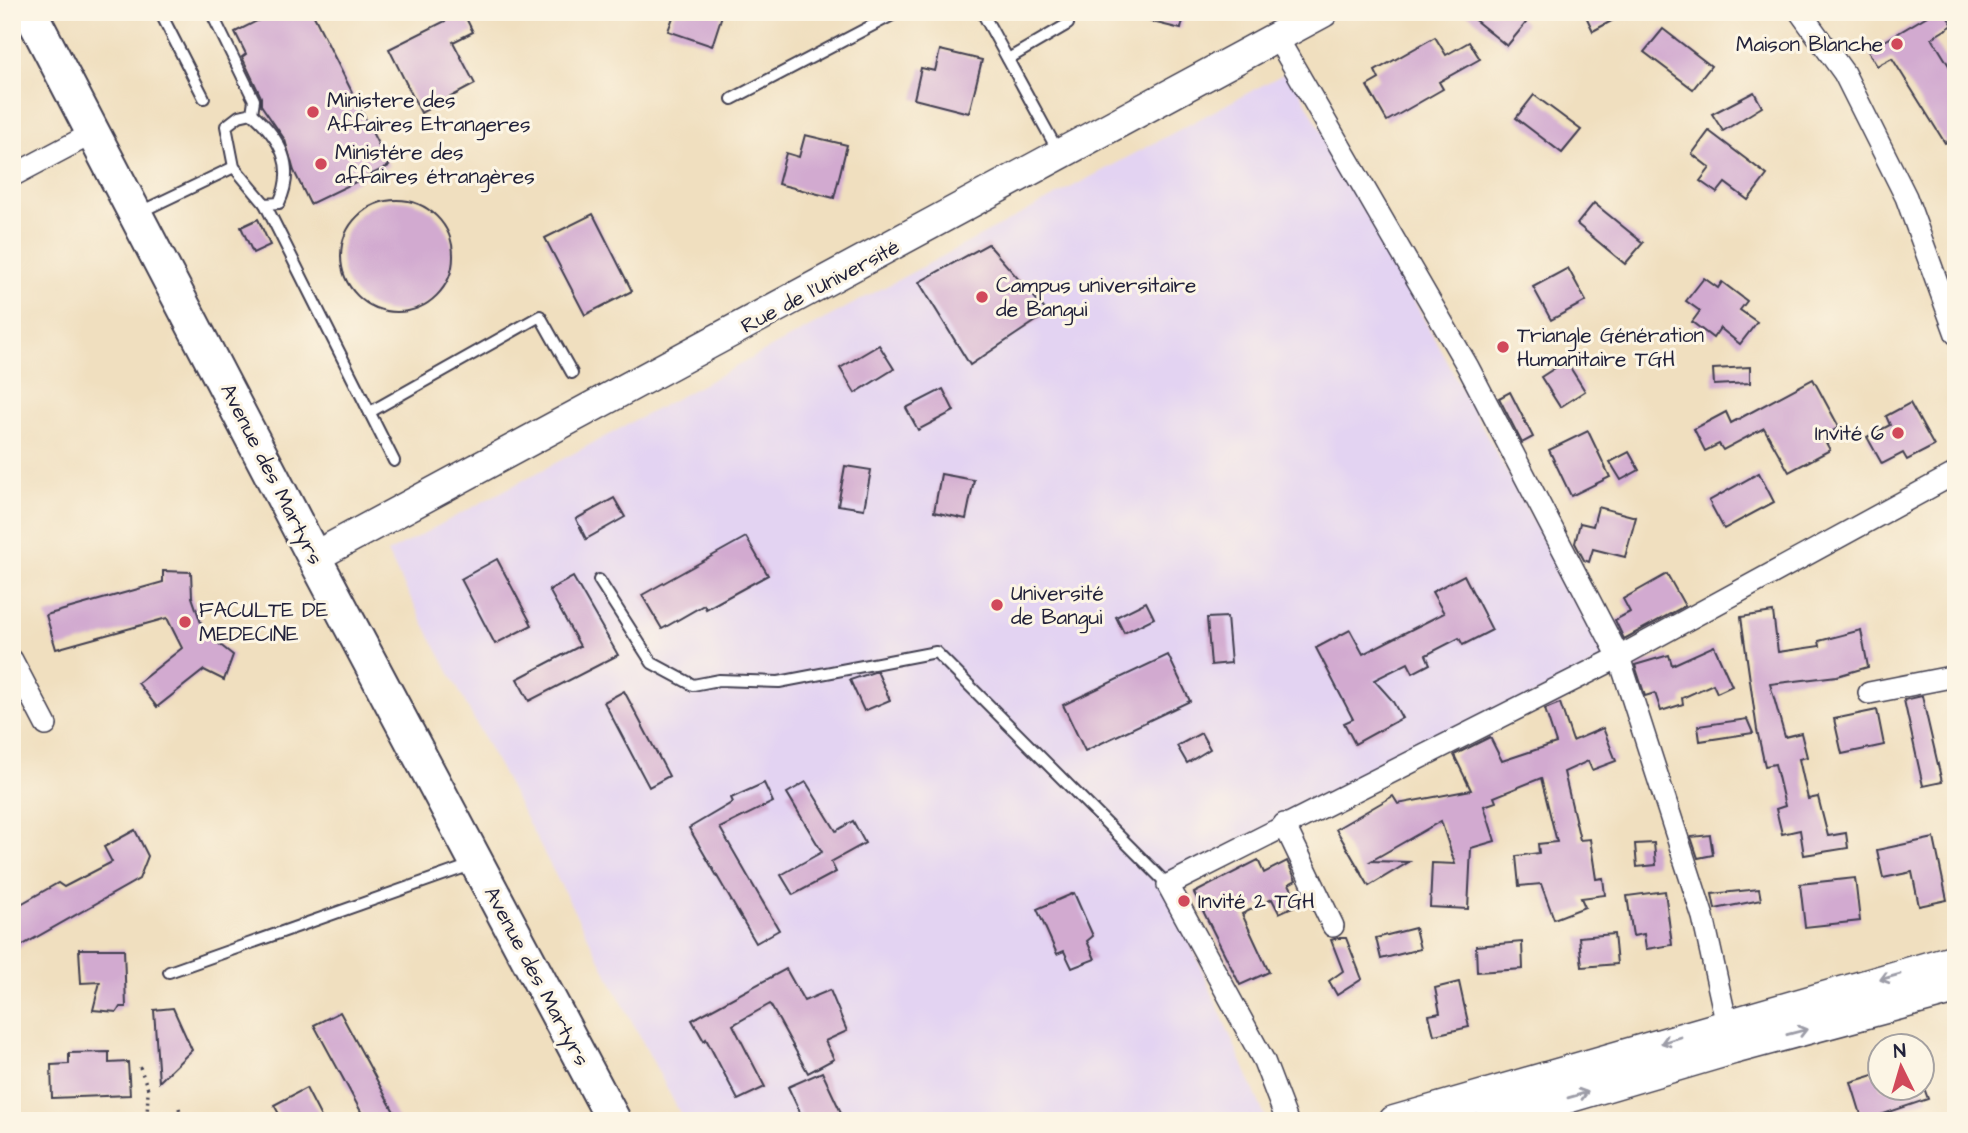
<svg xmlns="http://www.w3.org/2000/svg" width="1968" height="1133" font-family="'Architects Daughter',sans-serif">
  <rect width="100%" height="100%" fill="#fcf5e5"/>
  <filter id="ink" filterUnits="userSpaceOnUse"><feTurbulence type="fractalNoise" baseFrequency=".0143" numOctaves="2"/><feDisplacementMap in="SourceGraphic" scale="14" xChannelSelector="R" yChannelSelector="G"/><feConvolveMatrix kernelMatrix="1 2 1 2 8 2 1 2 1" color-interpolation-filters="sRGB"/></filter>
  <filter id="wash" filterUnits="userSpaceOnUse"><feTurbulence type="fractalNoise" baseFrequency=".00686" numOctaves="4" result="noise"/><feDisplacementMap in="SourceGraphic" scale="28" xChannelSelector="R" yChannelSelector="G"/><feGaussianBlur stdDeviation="1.57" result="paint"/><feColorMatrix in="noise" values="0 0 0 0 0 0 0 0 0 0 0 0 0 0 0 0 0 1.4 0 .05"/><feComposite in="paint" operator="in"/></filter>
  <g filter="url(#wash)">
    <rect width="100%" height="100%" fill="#f0dfbf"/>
    <polygon fill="#e3d3f2" points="1289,71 1608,658 1163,879 1267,1121 684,1121 387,553"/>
    <g id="blocks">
      <g fill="#d2aad0">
        <polygon points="275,12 312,12 389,166 310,204 294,171 285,140 261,105 261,97 242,57 246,54 235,32"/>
        <polygon points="463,12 473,32 453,42 475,84 421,113 389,49"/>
        <polygon points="675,12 723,12 712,46 668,31"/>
        <polygon points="1137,12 1185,12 1181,29 1136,18"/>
        <polygon points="1465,12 1512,12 1526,23 1507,46"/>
        <polygon points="1584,12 1628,12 1593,31"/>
        <polygon points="1934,12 1944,12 1953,25 1932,38 1956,77 1956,137 1945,143 1892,58 1877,66 1868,51"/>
        <polygon points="1663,29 1711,66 1693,89 1644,52"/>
        <polygon points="1435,37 1446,55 1469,42 1480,59 1439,82 1443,89 1387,121 1367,86 1379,79 1375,71"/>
        <polygon points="940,50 982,60 969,113 914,99 921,68 935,71"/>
        <polygon points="1754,92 1762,107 1723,131 1712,114"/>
        <polygon points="1534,95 1581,130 1562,153 1516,118"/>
        <polygon points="1709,131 1767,175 1748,200 1725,183 1717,193 1700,181 1710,168 1692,154"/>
        <polygon points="805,135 847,145 834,198 778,184 786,153 799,157"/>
        <circle cx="397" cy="256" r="56"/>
        <polygon points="1594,203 1643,243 1625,264 1577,224"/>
        <polygon points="593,214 632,291 585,315 545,238"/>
        <polygon points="258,219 270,245 253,253 241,227"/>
        <polygon points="988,244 1048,313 970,365 919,282"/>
        <polygon points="1568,268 1586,301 1551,320 1533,287"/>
        <polygon points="1704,278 1718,288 1722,282 1747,301 1740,310 1757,322 1740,344 1720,328 1713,338 1692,322 1700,311 1686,301"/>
        <polygon points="879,345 894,369 855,393 840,368"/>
        <polygon points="1566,361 1585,391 1560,407 1541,377"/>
        <polygon points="1750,367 1750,383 1714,385 1713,369"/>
        <polygon points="1813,379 1839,427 1823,437 1830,450 1789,472 1764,428 1723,450 1719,444 1705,451 1694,429 1726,412 1731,423"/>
        <polygon points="943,389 954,411 918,430 906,408"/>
        <polygon points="1510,392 1533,437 1522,443 1499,398"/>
        <polygon points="1910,403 1934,446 1907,460 1903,453 1882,464 1867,437 1890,425 1886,416"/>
        <polygon points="1588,431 1610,477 1571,496 1549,450"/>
        <polygon points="1629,452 1639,470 1621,480 1610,462"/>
        <polygon points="845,466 871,470 864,509 838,505"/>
        <polygon points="1759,473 1774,502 1724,529 1709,501"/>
        <polygon points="941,474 974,480 966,519 934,512"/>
        <polygon points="614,498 625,517 586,539 576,519"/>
        <polygon points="1598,507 1636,517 1625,557 1593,549 1589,562 1584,560 1575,543 1580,523 1593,526"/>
        <polygon points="746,537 768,575 706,609 704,605 662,629 642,595"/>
        <polygon points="497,559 532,625 495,644 461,579"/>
        <polygon points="163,571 191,572 192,597 202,626 209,636 233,655 224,680 204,670 157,707 138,683 182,648 167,618 56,649 46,615 163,582"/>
        <polygon points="1667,574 1685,606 1624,639 1615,620 1630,612 1623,599"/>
        <polygon points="1464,575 1492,630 1463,645 1459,638 1426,655 1430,664 1413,673 1408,663 1374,680 1392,700 1402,718 1355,744 1344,723 1353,719 1316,648 1350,630 1363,654 1444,613 1432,592"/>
        <polygon points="573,577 618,655 529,701 517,679 580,646 549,590"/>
        <polygon points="1146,602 1154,618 1124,633 1116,617"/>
        <polygon points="1773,612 1778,652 1820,646 1819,641 1861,630 1868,667 1837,676 1770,684 1785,737 1801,733 1807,757 1799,759 1808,799 1818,797 1828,836 1846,833 1848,848 1804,855 1800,830 1782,834 1776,809 1785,806 1775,764 1765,766 1757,730 1741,617"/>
        <polygon points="1227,617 1231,663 1211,665 1207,618"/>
        <polygon points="1714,646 1732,686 1717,693 1713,684 1682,698 1683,704 1661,711 1655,693 1645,696 1635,665 1669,655 1672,665"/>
        <polygon points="1168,655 1190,701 1085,751 1063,705"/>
        <polygon points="877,671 890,700 864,711 850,680"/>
        <polygon points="624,691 669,776 649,787 604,702"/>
        <polygon points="1922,696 1942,782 1923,786 1904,700"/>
        <polygon points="1560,703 1573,741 1603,728 1616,761 1592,770 1588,761 1564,772 1580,840 1590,839 1596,879 1603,878 1605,895 1581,898 1585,907 1554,919 1541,884 1519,886 1516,856 1539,853 1538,844 1557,842 1541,778 1494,797 1496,802 1484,806 1495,841 1471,848 1468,909 1430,907 1432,863 1455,864 1441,821 1371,861 1409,862 1369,886 1336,829 1393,796 1398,804 1471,790 1454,755 1490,737 1502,761 1556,743 1545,709"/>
        <polygon points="1877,710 1884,745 1842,754 1834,719"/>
        <polygon points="1747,719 1753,733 1700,741 1698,726"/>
        <polygon points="1201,733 1210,749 1187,763 1177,746"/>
        <polygon points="806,782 836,831 853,821 865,843 831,862 836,872 793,895 781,875 822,852 787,793"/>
        <polygon points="764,783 773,802 720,828 779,930 756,943 689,828 733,802 731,798"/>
        <polygon points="135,830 148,856 139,879 12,951 12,909 58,883 64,887 112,862 104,847"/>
        <polygon points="1710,835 1713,855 1698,858 1691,837"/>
        <polygon points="1934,838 1947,900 1919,906 1912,872 1883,878 1877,850"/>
        <polygon points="1654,843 1656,865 1637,867 1635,844"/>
        <polygon points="1258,860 1264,873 1287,861 1296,880 1289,884 1299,904 1279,913 1272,899 1242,914 1269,972 1240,985 1194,893"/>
        <polygon points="1855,878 1860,921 1805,927 1800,884"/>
        <polygon points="1759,889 1761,900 1715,909 1712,894"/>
        <polygon points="1665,891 1672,945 1646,949 1644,934 1633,936 1627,896"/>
        <polygon points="1074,893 1093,936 1087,941 1095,959 1072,968 1064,951 1057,954 1037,909"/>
        <polygon points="1415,928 1420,949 1381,959 1376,938"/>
        <polygon points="1614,934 1617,964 1582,967 1579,937"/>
        <polygon points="1338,938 1346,938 1362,979 1337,995 1329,981 1343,971 1331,940"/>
        <polygon points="1522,942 1523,969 1477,972 1476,946"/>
        <polygon points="79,949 124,949 126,1007 120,1007 117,1012 93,1010 100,982 81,983"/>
        <polygon points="786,969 804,1001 830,990 847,1031 825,1041 834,1059 808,1073 770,1004 733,1025 765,1087 738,1100 706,1039 704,1041 692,1020"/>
        <polygon points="1459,982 1469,1027 1434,1035 1429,1015 1440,1013 1435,988"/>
        <polygon points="173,1008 192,1050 159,1082 154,1010"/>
        <polygon points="340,1012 399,1121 366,1121 345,1082 314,1025"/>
        <polygon points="109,1052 109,1063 128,1062 130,1095 52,1098 51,1065 69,1064 69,1053"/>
        <polygon points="822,1072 845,1121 804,1121 788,1087"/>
        <polygon points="1880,1073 1880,1088 1924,1088 1928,1099 1863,1121 1851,1082"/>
        <polygon points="306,1088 323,1121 283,1121 274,1105"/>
      </g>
    </g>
  </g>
  <g filter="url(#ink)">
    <use href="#blocks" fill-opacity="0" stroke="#413e4f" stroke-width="2"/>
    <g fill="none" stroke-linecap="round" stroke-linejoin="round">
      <g stroke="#413e4f" stroke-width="14">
        <g id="lane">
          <polyline points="160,12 204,98"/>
          <polyline points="211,12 254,100 252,113"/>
          <polyline points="982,12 1058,151"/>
          <polyline points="1008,59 1068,24"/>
          <polyline points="732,99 898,12"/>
          <path d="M252 113C281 139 296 167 279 203L265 204 234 167 226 126 239 116Z"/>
          <polyline points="265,204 394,461"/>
          <polyline points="138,213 234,167"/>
          <polyline points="370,412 540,316 572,373"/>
          <polyline points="599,580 652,663 693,685 719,680 779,682 936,652 1168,885"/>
          <polyline points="169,972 474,864"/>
        </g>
      </g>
      <g stroke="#413e4f" stroke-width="24">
        <g id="street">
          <polyline points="1800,12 1844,73 1906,197 1956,334"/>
          <polyline points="1276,36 1468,367 1619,657 1703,917 1730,1039"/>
          <polyline points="12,176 95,132"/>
          <polyline points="12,660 46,725"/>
          <polyline points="1869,693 1956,676"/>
          <polyline points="1284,824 1333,926"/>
          <polyline points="1287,1121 1264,1061 1168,885 1619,657 1956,473"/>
        </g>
      </g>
      <g stroke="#413e4f" stroke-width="33">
        <g id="secondary">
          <polyline points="314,557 1323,12"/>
          <polyline points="1394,1121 1956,959"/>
          <polyline points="1489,1121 1733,1049 1956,989"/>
        </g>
      </g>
      <g stroke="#413e4f" stroke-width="37">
        <polyline id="primary" points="30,12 314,557 614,1121"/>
      </g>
      <g stroke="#413e4f" stroke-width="3.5" stroke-dasharray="2 5" stroke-linecap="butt">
        <polyline points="140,1067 148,1089 147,1121"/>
        <polyline points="179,1108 183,1121"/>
      </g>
      <use href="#lane" stroke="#fff" stroke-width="10"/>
      <use href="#street" stroke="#fff" stroke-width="21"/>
      <use href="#secondary" stroke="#fff" stroke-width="30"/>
      <use href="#primary" stroke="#fff" stroke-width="33"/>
    </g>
    <defs><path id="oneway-shaft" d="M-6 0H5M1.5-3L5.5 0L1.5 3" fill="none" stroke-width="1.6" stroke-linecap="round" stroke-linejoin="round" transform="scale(1.75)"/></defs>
    <g stroke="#9c9ca7">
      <use href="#oneway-shaft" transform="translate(1890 977) rotate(164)"/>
      <use href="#oneway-shaft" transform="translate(1797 1032) rotate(-15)"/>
      <use href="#oneway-shaft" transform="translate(1671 1040) rotate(163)"/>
      <use href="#oneway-shaft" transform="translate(1578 1095) rotate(-16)"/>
    </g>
  </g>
  <g fill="#d1495b" stroke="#fcf5e5" stroke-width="2.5">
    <circle cx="1897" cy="44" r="7"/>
    <circle cx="313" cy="112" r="7"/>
    <circle cx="321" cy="164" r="7"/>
    <circle cx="982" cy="297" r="7"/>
    <circle cx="1503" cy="347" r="7"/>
    <circle cx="1898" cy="433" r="7"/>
    <circle cx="997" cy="605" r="7"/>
    <circle cx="185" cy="622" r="7"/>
    <circle cx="1184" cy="901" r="7"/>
  </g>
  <g text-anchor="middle" stroke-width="6" stroke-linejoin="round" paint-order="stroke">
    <g font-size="21" fill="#22223b" stroke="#fcf5e5" text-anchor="start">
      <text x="1883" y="51" text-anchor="end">Maison Blanche</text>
      <text x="327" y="107">Ministere des<tspan x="327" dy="24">Affaires Etrangeres</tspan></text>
      <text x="335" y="159">Ministére des<tspan x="335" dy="24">affaires étrangères</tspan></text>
      <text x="996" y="292">Campus universitaire<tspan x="996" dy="24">de Bangui</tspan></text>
      <text x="1517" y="342">Triangle Génération<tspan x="1517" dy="24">Humanitaire TGH</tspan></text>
      <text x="1884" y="440" text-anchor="end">Invité 6</text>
      <text x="1011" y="600">Université<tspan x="1011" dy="24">de Bangui</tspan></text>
      <text x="199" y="617">FACULTE DE<tspan x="199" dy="24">MEDECINE</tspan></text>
      <text x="1198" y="908">Invité 2 TGH</text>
    </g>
    <g font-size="21" fill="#22223b" stroke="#fcf5e5">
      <text transform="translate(820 286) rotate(-28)" y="7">Rue de l'Université</text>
      <text transform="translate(272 474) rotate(63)" y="7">Avenue des Martyrs</text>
      <text transform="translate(537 976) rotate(62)" y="7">Avenue des Martyrs</text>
    </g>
  </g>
  <rect width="1968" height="1133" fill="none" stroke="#fcf5e5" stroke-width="42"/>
  <g transform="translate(1901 1067) rotate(355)"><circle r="33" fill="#fcf5e5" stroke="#a5a1a1" stroke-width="2"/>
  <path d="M0-5L12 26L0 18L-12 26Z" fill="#d1495b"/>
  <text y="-10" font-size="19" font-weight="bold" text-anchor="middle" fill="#22223b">N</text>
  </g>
</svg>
